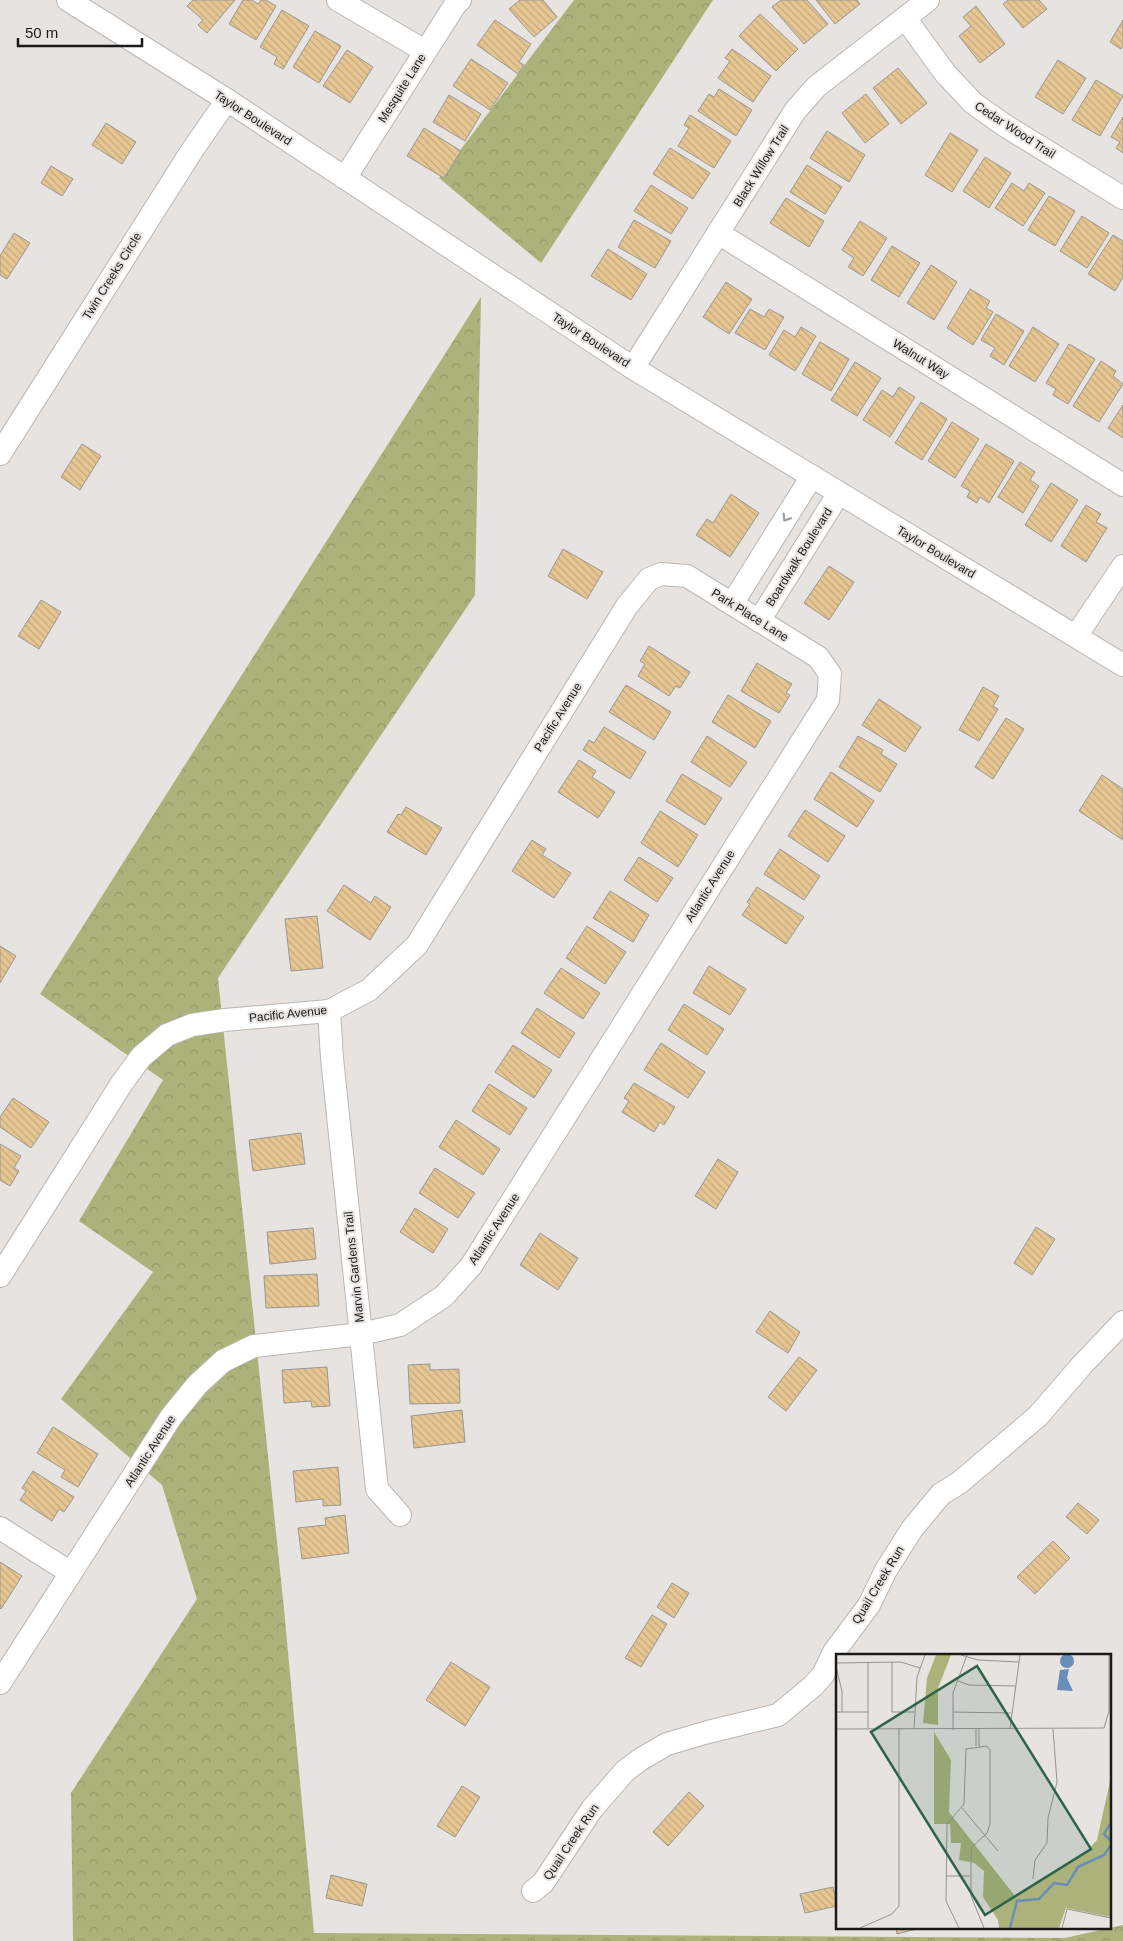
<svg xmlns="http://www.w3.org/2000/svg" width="1123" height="1941" font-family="Arial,sans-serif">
  <defs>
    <pattern id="forest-crowns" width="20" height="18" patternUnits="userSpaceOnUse" patternTransform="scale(1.25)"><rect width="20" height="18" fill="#abb37a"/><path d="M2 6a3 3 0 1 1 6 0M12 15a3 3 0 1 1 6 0" fill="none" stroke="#939969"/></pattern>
    <pattern id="building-back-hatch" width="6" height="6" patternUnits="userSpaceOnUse" patternTransform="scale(1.25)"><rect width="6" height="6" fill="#e6c692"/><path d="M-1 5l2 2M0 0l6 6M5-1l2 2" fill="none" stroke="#c5aa7d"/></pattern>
  </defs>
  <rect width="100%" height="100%" fill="#e6e3e0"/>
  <g fill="url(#forest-crowns)">
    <polygon points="574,0 713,0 541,263 439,178"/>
    <polygon points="481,297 475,595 218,978 284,1609 314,1933 1065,1938 1123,1925 1123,1941 73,1941 71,1793 197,1599 162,1485 61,1399 153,1272 79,1221 163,1080 40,994"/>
  </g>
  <g fill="url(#building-back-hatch)" stroke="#999794">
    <polygon points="193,0 235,0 207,33 198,25 203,20 187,6"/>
    <polygon points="243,0 252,0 258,4 261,0 266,0 276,6 256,40 229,24"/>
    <polygon points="520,0 543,0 557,17 534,37 509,9"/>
    <polygon points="781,0 807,0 828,24 804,44 772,7"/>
    <polygon points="816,0 857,0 860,4 835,24"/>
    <polygon points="1008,0 1039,0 1047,9 1023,28 1003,4"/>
    <polygon points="976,6 1005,44 980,63 959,36 971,26 963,17"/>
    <polygon points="282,10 309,26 283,69 274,64 277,57 260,47"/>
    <polygon points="760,14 798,49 776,71 739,36"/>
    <polygon points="495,20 531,44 519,62 524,65 518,74 477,45"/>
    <polygon points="1123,20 1123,46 1121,49 1110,42"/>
    <polygon points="315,31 341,46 319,83 293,67"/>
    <polygon points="732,49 771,76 753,102 718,78 730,61 725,58"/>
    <polygon points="347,50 373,67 350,103 323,86"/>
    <polygon points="471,59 508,83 490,110 453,86"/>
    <polygon points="1058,60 1086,78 1063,114 1035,97"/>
    <polygon points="898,68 927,103 901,124 873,88"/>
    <polygon points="1096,80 1123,96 1100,136 1072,120"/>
    <polygon points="719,89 752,110 736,136 698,111 709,94 714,97"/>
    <polygon points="866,94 889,124 865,143 842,113"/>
    <polygon points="449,95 481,114 465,141 433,122"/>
    <polygon points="690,115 731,141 714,168 678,146 689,128 684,125"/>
    <polygon points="1123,117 1123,153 1116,148 1120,142 1111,137"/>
    <polygon points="106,123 136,142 122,164 92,145"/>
    <polygon points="424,128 461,151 444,178 407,156"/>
    <polygon points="827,131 865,155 849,182 810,158"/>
    <polygon points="950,133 978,150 952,192 925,175"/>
    <polygon points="670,148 710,173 693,199 653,174"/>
    <polygon points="985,157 1011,173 989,208 963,191"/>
    <polygon points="807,165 842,187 825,214 790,192"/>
    <polygon points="51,166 73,179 62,196 41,183"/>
    <polygon points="1012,183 1024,191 1029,183 1045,193 1023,226 995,208"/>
    <polygon points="651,185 688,208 671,234 634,211"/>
    <polygon points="1049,196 1075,211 1055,246 1028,230"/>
    <polygon points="786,198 824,221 809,247 770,223"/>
    <polygon points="1082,216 1109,233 1087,268 1060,251"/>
    <polygon points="634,220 671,241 655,268 618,247"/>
    <polygon points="860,221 887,238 863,276 848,267 854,258 842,250"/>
    <polygon points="14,233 30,243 7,279 0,275 0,256"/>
    <polygon points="1113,235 1123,241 1123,277 1115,291 1088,274"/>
    <polygon points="892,246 920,263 899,297 871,280"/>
    <polygon points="608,249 647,274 631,300 591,276"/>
    <polygon points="931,265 957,282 934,320 907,303"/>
    <polygon points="726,282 752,299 729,334 703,317"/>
    <polygon points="970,289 990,301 986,308 993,312 973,345 947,328"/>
    <polygon points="750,309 764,317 769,309 784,317 765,350 735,333"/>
    <polygon points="996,314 1024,331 1004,365 990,356 995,348 981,340"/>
    <polygon points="801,327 816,336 795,371 769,355 784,330 795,337"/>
    <polygon points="1033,327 1059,344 1035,382 1009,366"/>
    <polygon points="820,342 849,359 831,391 802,374"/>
    <polygon points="1069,344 1095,359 1068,404 1053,395 1056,389 1046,383"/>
    <polygon points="1101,361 1116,371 1113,376 1123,384 1099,422 1073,406"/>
    <polygon points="855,362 881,378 857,416 831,400"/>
    <polygon points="899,387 915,397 890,437 863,420 882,390 893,397"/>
    <polygon points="921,402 947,419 922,460 895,443"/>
    <polygon points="1123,405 1123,438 1108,428"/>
    <polygon points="952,422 979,439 955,478 928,461"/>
    <polygon points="82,444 101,456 80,490 61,477"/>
    <polygon points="986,444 1014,461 989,503 980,497 977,503 967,497 970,491 961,486"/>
    <polygon points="1020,462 1035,472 1030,480 1039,486 1023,513 998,497"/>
    <polygon points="1051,483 1078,500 1051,542 1025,525"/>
    <polygon points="731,494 759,513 730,557 696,535 707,519 713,523"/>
    <polygon points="1086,505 1101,514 1096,522 1107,528 1086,562 1061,546"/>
    <polygon points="563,549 603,572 587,599 548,576"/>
    <polygon points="829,566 854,582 829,620 804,603"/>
    <polygon points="41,600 61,612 39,649 18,636"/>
    <polygon points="649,646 690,672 680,688 676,686 669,696 638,676 645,664 640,661"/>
    <polygon points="757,663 792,684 786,693 790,695 779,713 741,691"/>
    <polygon points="626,685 671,712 654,740 609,712"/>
    <polygon points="983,687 999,696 993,706 998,709 979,741 959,730"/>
    <polygon points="728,695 771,721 755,748 712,722"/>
    <polygon points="879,699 921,727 905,752 862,725"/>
    <polygon points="1006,718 1024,729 993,779 975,767"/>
    <polygon points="604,727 646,752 630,779 583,750 589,740 594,743"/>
    <polygon points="707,736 747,762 730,787 691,762"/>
    <polygon points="858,736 883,750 881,754 897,764 880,792 839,767"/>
    <polygon points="579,760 596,771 592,777 615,792 598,818 558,792"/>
    <polygon points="831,772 874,801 857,827 814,799"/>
    <polygon points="682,774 722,798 705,825 666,801"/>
    <polygon points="1102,775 1123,789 1123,840 1079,811"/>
    <polygon points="406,807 442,828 426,855 387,832 398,814 401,815"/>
    <polygon points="805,810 845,836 828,862 788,836"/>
    <polygon points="660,811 698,835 678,867 641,843"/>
    <polygon points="532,840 546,849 542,855 571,873 554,898 512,871"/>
    <polygon points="780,849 820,876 804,900 764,874"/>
    <polygon points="639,857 673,878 657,902 624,880"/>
    <polygon points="344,885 371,903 375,896 391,907 370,940 327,911"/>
    <polygon points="757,887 804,917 786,944 742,915 750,904 747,902"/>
    <polygon points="610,891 649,915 633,942 593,918"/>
    <polygon points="317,916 323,968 291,971 285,919"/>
    <polygon points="587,926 626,952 605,984 566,958"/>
    <polygon points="0,946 16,956 0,983"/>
    <polygon points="709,966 746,989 730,1015 693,993"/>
    <polygon points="561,968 600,993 583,1019 544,993"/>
    <polygon points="684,1004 724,1029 707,1055 668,1030"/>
    <polygon points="537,1008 575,1033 559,1058 521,1033"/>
    <polygon points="661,1043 705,1072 688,1098 644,1070"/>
    <polygon points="513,1045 552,1070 534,1098 495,1072"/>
    <polygon points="634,1083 675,1107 664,1125 660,1122 654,1132 622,1112 629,1101 624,1098"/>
    <polygon points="489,1084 527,1108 510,1135 472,1111"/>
    <polygon points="13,1098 49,1122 31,1148 0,1127 0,1117"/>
    <polygon points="456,1120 500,1149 483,1175 439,1147"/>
    <polygon points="301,1133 305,1164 253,1171 249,1140"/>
    <polygon points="0,1144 21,1156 14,1168 19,1171 10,1186 0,1180"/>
    <polygon points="718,1159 738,1172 716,1209 695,1196"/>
    <polygon points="435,1168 475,1193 458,1218 419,1193"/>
    <polygon points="415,1208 448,1229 433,1253 400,1232"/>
    <polygon points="1036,1227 1055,1239 1032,1275 1014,1263"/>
    <polygon points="313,1228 316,1259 270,1264 267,1232"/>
    <polygon points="540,1233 578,1258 558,1290 520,1265"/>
    <polygon points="317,1274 319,1306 266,1308 264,1276"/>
    <polygon points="770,1311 800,1332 788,1353 756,1332"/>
    <polygon points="799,1357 817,1370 786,1411 768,1397"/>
    <polygon points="430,1364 430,1370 459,1369 460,1403 410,1404 408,1365"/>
    <polygon points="327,1367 330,1406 312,1407 311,1401 284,1403 282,1370"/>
    <polygon points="462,1410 465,1442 414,1448 411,1416"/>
    <polygon points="53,1427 98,1454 78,1487 61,1477 65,1470 37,1453"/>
    <polygon points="338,1467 341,1505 323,1506 323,1499 296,1502 293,1471"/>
    <polygon points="33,1471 74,1497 64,1512 59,1509 52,1521 20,1500 26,1491 22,1488"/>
    <polygon points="1078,1503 1099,1520 1087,1534 1066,1517"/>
    <polygon points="345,1515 349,1553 302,1559 298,1528 326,1525 325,1518"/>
    <polygon points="1053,1541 1070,1558 1035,1594 1017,1577"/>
    <polygon points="0,1562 22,1576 1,1609 0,1608"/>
    <polygon points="672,1583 689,1593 674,1618 657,1607"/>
    <polygon points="652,1615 667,1624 641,1667 625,1658"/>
    <polygon points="451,1662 490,1687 465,1726 426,1700"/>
    <polygon points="462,1786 480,1797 455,1837 437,1826"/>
    <polygon points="689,1792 704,1806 668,1846 653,1832"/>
    <polygon points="331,1875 367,1884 362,1906 326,1898"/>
    <polygon points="833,1887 837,1906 805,1913 800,1894"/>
    <polygon points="896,1927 924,1927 897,1934"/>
  </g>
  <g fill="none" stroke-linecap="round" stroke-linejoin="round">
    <g stroke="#b9b7b4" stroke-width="24">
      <g id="minor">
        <polyline points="68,0 227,100 633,368 1123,665"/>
        <polyline points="338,0 425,51"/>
        <polyline points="905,18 945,73 973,103 1004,125 1123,198"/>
        <polyline points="345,178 455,5 460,0"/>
        <polyline points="718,233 1123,485"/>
        <polyline points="633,368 795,111 816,87 928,0"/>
        <polyline points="0,454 193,149 227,100"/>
        <polyline points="732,604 812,476"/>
        <polyline points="759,621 839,493"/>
        <polyline points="1076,636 1123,566"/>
        <polyline points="329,1011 332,1058 377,1489 400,1515"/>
        <polyline points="0,1276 122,1083 141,1057 167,1035 192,1025 225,1020 329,1011 369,990 417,945 627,606 649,579 661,574 687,576 818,657 830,674 828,700 471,1266 444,1296 400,1325 361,1334 254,1346 223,1361 197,1385 171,1417 0,1683"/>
        <polyline points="0,1528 71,1573"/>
        <polyline points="533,1891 543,1883 592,1809 625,1771 641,1759 667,1744 708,1732 778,1715 813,1686 823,1675 834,1652 869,1605 886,1570 912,1529 941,1494 959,1483 1038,1416 1082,1365 1123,1322"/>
      </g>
    </g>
    <use href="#minor" stroke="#fff" stroke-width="22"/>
  </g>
  <defs><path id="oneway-chevron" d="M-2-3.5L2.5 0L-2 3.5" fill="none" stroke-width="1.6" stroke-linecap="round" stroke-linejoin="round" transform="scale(1.25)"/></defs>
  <use stroke="#989898" href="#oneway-chevron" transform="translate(786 518) rotate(122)"/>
  <g text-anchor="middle" stroke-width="4" stroke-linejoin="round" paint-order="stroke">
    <g font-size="12" fill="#1b1a19" stroke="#e6e3e0">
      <text transform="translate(402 88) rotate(-58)" y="4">Mesquite Lane</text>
      <text transform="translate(253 118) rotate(33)" y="4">Taylor Boulevard</text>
      <text transform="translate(1015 130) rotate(33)" y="4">Cedar Wood Trail</text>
      <text transform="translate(761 166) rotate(-58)" y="4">Black Willow Trail</text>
      <text transform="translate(112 276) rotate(-58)" y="4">Twin Creeks Circle</text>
      <text transform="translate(591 340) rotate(33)" y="4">Taylor Boulevard</text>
      <text transform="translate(921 359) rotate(32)" y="4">Walnut Way</text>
      <text transform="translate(936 552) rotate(31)" y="4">Taylor Boulevard</text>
      <text transform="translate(799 557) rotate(-58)" y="4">Boardwalk Boulevard</text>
      <text transform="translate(750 615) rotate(32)" y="4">Park Place Lane</text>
      <text transform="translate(558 717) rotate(-58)" y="4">Pacific Avenue</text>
      <text transform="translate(710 886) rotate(-58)" y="4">Atlantic Avenue</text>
      <text transform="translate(288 1014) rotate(-6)" y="4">Pacific Avenue</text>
      <text transform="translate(494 1229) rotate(-57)" y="4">Atlantic Avenue</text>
      <text transform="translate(354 1267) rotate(-96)" y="4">Marvin Gardens Trail</text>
      <text transform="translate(150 1451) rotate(-57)" y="4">Atlantic Avenue</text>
      <text transform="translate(878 1585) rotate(-59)" y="4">Quail Creek Run</text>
      <text transform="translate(571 1842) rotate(-56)" y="4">Quail Creek Run</text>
    </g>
  </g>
  <g transform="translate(836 1654)">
    <rect width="275" height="275" fill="#e6e3e0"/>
    <path d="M100 1H115L102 34V71L87 69 91 24ZM98 78 115 106 113 158 179 242 250 198 261 186 275 123V263L230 254 223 274H163L162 266 147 243 148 217 138 209 123 206 125 189H115L114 170H98Z" fill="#abb37a"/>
    <path d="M224 7a7 7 0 1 1 14 0a7 7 0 1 1-14 0ZM233 15 231 24 237 37 221 36 224 16Z" fill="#688eb9"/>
    <path fill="none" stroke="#688eb9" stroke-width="2.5" d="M275 169 268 180 275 187M174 274 181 247 203 245 218 229 231 231 242 213 268 201 275 191"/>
    <path fill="none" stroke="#959390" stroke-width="1" d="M125 1 142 6 183 8M32 8V74M56 8V58H78M0 9 65 8 84 14M0 13 6 37V58M122 27 133 31 179 32M0 58H32M117 58 175 59M0 75 268 74 273 57V1M78 75 81 23 89 1M140 75V92M143 75V92M174 75 184 1M117 76V39L131 1M126 154 162 197M110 222H134M197 225 199 206 211 189 212 164 221 128 217 75M24 274 56 260 63 252V74M123 274 110 247 111 170 128 150 130 95 151 92 154 96V170L151 179 136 193 135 202V242L148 274M226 274 231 255 275 264"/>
    <path fill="#2f6349" fill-opacity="0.15" stroke="#2f6349" stroke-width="2.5" d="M141 12 255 195 149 261 35 78Z"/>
    <rect width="275" height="275" fill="none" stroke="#1b1a19" stroke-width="2.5"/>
  </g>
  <path d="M18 38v8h124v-8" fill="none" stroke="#1b1a19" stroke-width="2.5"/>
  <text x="25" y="38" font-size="15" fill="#1b1a19" stroke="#e6e3e0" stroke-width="4" paint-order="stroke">50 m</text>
</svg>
